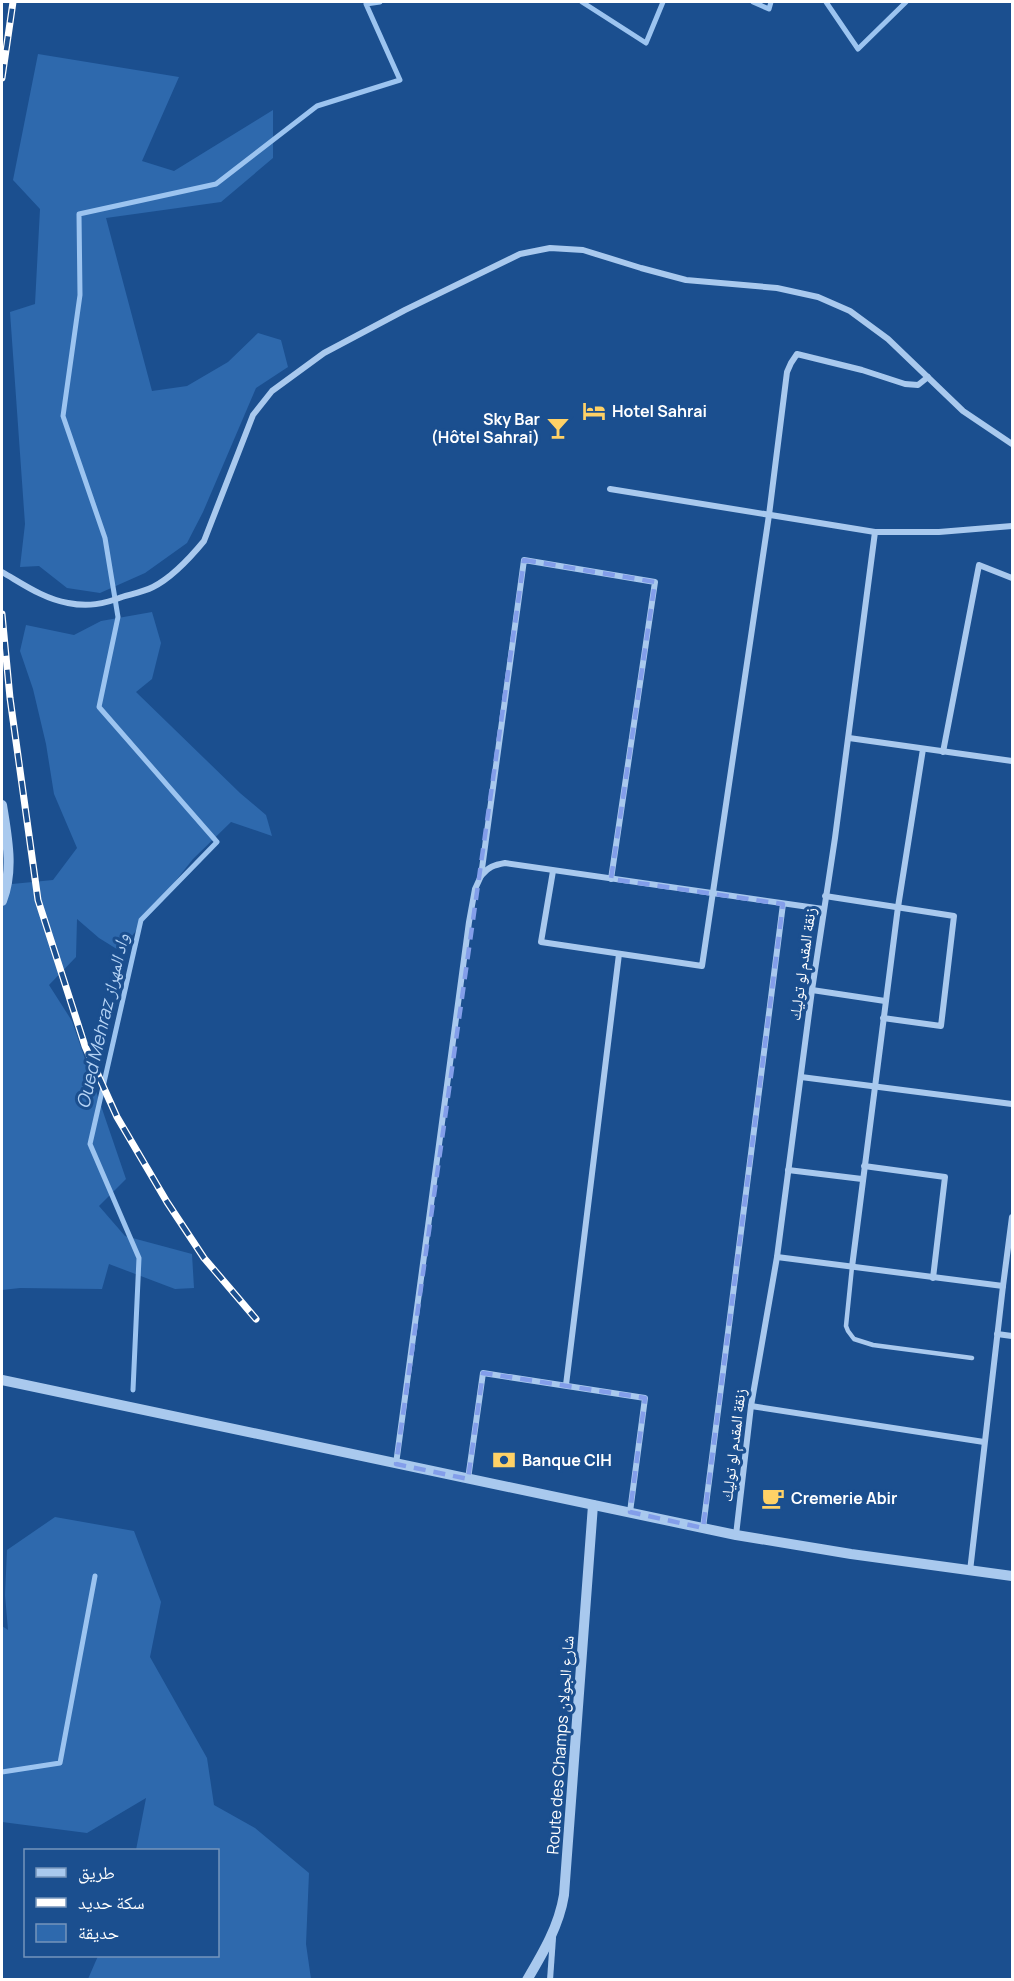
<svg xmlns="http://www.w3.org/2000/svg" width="1014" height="1981" font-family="Manrope,'Noto Naskh Arabic',sans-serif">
  <rect width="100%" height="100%" fill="#1b4f8f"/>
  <g fill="#2e69ad">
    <polygon points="38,54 179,77 142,161 174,171 273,110 273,158 221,202 106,218 152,391 187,386 228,362 258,333 281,340 288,367 256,388 203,512 187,543 145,573 100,593 67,588 39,566 20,567 25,524 10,312 35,304 40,209 13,180"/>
    <polygon points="152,612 161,643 152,679 136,692 240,793 266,815 272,836 231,822 193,859 120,951 99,938 77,919 76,957 49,985 72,1021 126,1179 99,1206 125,1236 192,1254 194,1288 175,1289 109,1264 102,1289 20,1288 2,1290 2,909 12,884 53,880 77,848 54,794 46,744 33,689 20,651 26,625 74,635 101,621"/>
    <polygon points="55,1517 134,1531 161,1602 150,1657 207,1758 214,1805 255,1828 309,1873 306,1944 311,1979 88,1979 98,1956 218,1956 218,1850 136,1850 146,1798 87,1833 2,1822 2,1626 8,1630 5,1595 7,1550"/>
  </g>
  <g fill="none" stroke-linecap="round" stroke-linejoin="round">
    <g stroke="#9cc4f0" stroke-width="5">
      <polyline points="582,2 646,43 663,2"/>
      <polyline points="753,2 769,9 771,2"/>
      <polyline points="826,2 858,49 906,2"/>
      <polyline points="133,1390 139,1258 90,1144 141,920 217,842 99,707 118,617 105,538 63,416 80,295 79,214 216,184 317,106 400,80 366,4 380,2"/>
      <polyline points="2,1772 60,1763 95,1576"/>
    </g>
    <polyline stroke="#a9c9ee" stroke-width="4.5" points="852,1267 846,1326 848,1331 854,1339 873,1345 972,1358"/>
    <g stroke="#a9c9ee" stroke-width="6">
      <polyline points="610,489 875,532 939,532 1012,526"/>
      <path d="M2 572C23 584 44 599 68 603 88 607 104 604 122 597 132 594 143 592 153 587 173 577 190 558 204 541L253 415 272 391 324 353 405 310 520 254 550 248 583 250 641 268 686 280 777 288 818 297 850 311 888 339 963 411 1012 444"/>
      <polyline points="849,738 1012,761"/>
      <polyline points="943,752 979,565 1012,578"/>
      <polyline points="553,871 541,942 702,966 769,515 787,372 791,363 797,354 862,370 905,384 918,385 928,377"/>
      <path d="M482 875C488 867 494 865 505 863L823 909"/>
      <polyline points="825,896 954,916 941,1026 883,1018"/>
      <polyline points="812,990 885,1001"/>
      <polyline points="801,1077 1012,1104"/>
      <polyline points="864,1166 945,1177 933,1278"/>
      <polyline points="788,1170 862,1179"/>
      <polyline points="777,1257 1003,1286"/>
      <polyline points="852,1267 898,907 923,749"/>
      <polyline points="997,1334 1012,1336"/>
      <polyline points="566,1385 619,954"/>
      <polyline points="751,1406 984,1442"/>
      <polyline points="396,1464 469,922 475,889 481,876 524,560 655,582 611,879"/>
      <polyline points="468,1479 483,1373 645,1398 630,1512"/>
      <polyline points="703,1528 783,904"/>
      <polyline points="736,1535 751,1406 777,1257 812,990 835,838 875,532"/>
      <polyline points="970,1571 1003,1286 1012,1217"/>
      <polyline points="550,1980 553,1938"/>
    </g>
    <g stroke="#a9c9ee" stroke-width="10">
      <path d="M2 805C7 837 14 870 2 901"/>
      <polyline points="2,1380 736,1535 851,1554 1012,1576"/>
      <path d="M527 1980C543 1953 559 1926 564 1895L593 1505"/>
    </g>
    <g stroke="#fff" stroke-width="7">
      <g id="rail">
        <polyline points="2,78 13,2"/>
        <polyline points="2,614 10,698 38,900 85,1046 117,1117 167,1202 204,1258 256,1319"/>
      </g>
    </g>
    <use href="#rail" stroke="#1b4f8f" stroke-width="4.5" stroke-dasharray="14" stroke-linecap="butt"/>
  </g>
  <path fill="none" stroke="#839eea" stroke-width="4.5" stroke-dasharray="12 8" stroke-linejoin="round" d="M524 560 655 582 611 879 783 904 703 1528 630 1512 645 1398 483 1373 468 1479 396 1464Z"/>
  <defs>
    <g id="hotel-bare" transform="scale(1.8)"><path d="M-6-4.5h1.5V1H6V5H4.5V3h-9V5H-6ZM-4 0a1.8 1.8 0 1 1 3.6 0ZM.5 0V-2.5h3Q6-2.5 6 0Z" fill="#ffd166" stroke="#1b4f8f" stroke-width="2.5" paint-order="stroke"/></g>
    <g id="bar-bare" transform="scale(1.8)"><path d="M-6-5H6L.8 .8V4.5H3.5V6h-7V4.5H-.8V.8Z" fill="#ffd166" stroke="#1b4f8f" stroke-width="2.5" paint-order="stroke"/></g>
    <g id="bank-bare" transform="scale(1.8)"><path d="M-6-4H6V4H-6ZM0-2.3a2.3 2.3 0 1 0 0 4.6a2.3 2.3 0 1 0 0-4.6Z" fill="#ffd166" stroke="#1b4f8f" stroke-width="2.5" paint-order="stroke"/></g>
    <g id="cafe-bare" transform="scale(1.8)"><path d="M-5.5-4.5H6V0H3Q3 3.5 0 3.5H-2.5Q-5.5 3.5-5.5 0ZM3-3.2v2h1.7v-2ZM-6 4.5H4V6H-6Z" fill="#ffd166" stroke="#1b4f8f" stroke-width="2.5" paint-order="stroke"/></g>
  </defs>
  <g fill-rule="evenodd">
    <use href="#hotel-bare" x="594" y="411"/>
    <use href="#bar-bare" x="558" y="428"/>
    <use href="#bank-bare" x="504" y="1460"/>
    <use href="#cafe-bare" x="773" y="1498"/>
  </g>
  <g text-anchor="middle" stroke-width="6" stroke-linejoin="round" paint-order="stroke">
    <g font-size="16" font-weight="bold" fill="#fff" stroke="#1b4f8f" text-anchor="start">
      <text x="612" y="417">Hotel Sahrai</text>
      <text x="540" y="425" text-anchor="end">Sky Bar<tspan x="540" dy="18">(Hôtel Sahrai)</tspan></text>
      <text x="522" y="1466">Banque CIH</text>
      <text x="791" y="1504">Cremerie Abir</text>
    </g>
    <g font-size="16" fill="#fff" stroke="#1b4f8f">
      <text transform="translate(802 964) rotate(-82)" y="6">زنقة المقدم لو توليك</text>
      <text transform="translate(733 1445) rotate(-83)" y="6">زنقة المقدم لو توليك</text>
      <text transform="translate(560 1745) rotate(-86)" y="6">Route des Champs شارع الجولان</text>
    </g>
    <g font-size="18" font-style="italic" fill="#b5d3f5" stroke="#1b4f8f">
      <text transform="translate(103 1021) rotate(-77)" y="6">Oued Mehraz واد المهراز</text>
    </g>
  </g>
  <rect width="1014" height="1981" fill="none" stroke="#ffffff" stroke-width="6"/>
  <rect x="24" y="1849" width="195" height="108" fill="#1b4f8f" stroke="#7695bc" stroke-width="1.5"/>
  <rect x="36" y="1868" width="30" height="9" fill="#a9c9ee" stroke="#7695bc" stroke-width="1.5"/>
  <text x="78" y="1879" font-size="18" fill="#ffffff">طريق</text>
  <rect x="36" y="1898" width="30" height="9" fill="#ffffff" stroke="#7695bc" stroke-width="1.5"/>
  <text x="78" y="1909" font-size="18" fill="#ffffff">سكة حديد</text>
  <rect x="36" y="1924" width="30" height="18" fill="#2e69ad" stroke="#7695bc" stroke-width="1.5"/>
  <text x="78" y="1939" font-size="18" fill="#ffffff">حديقة</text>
</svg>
